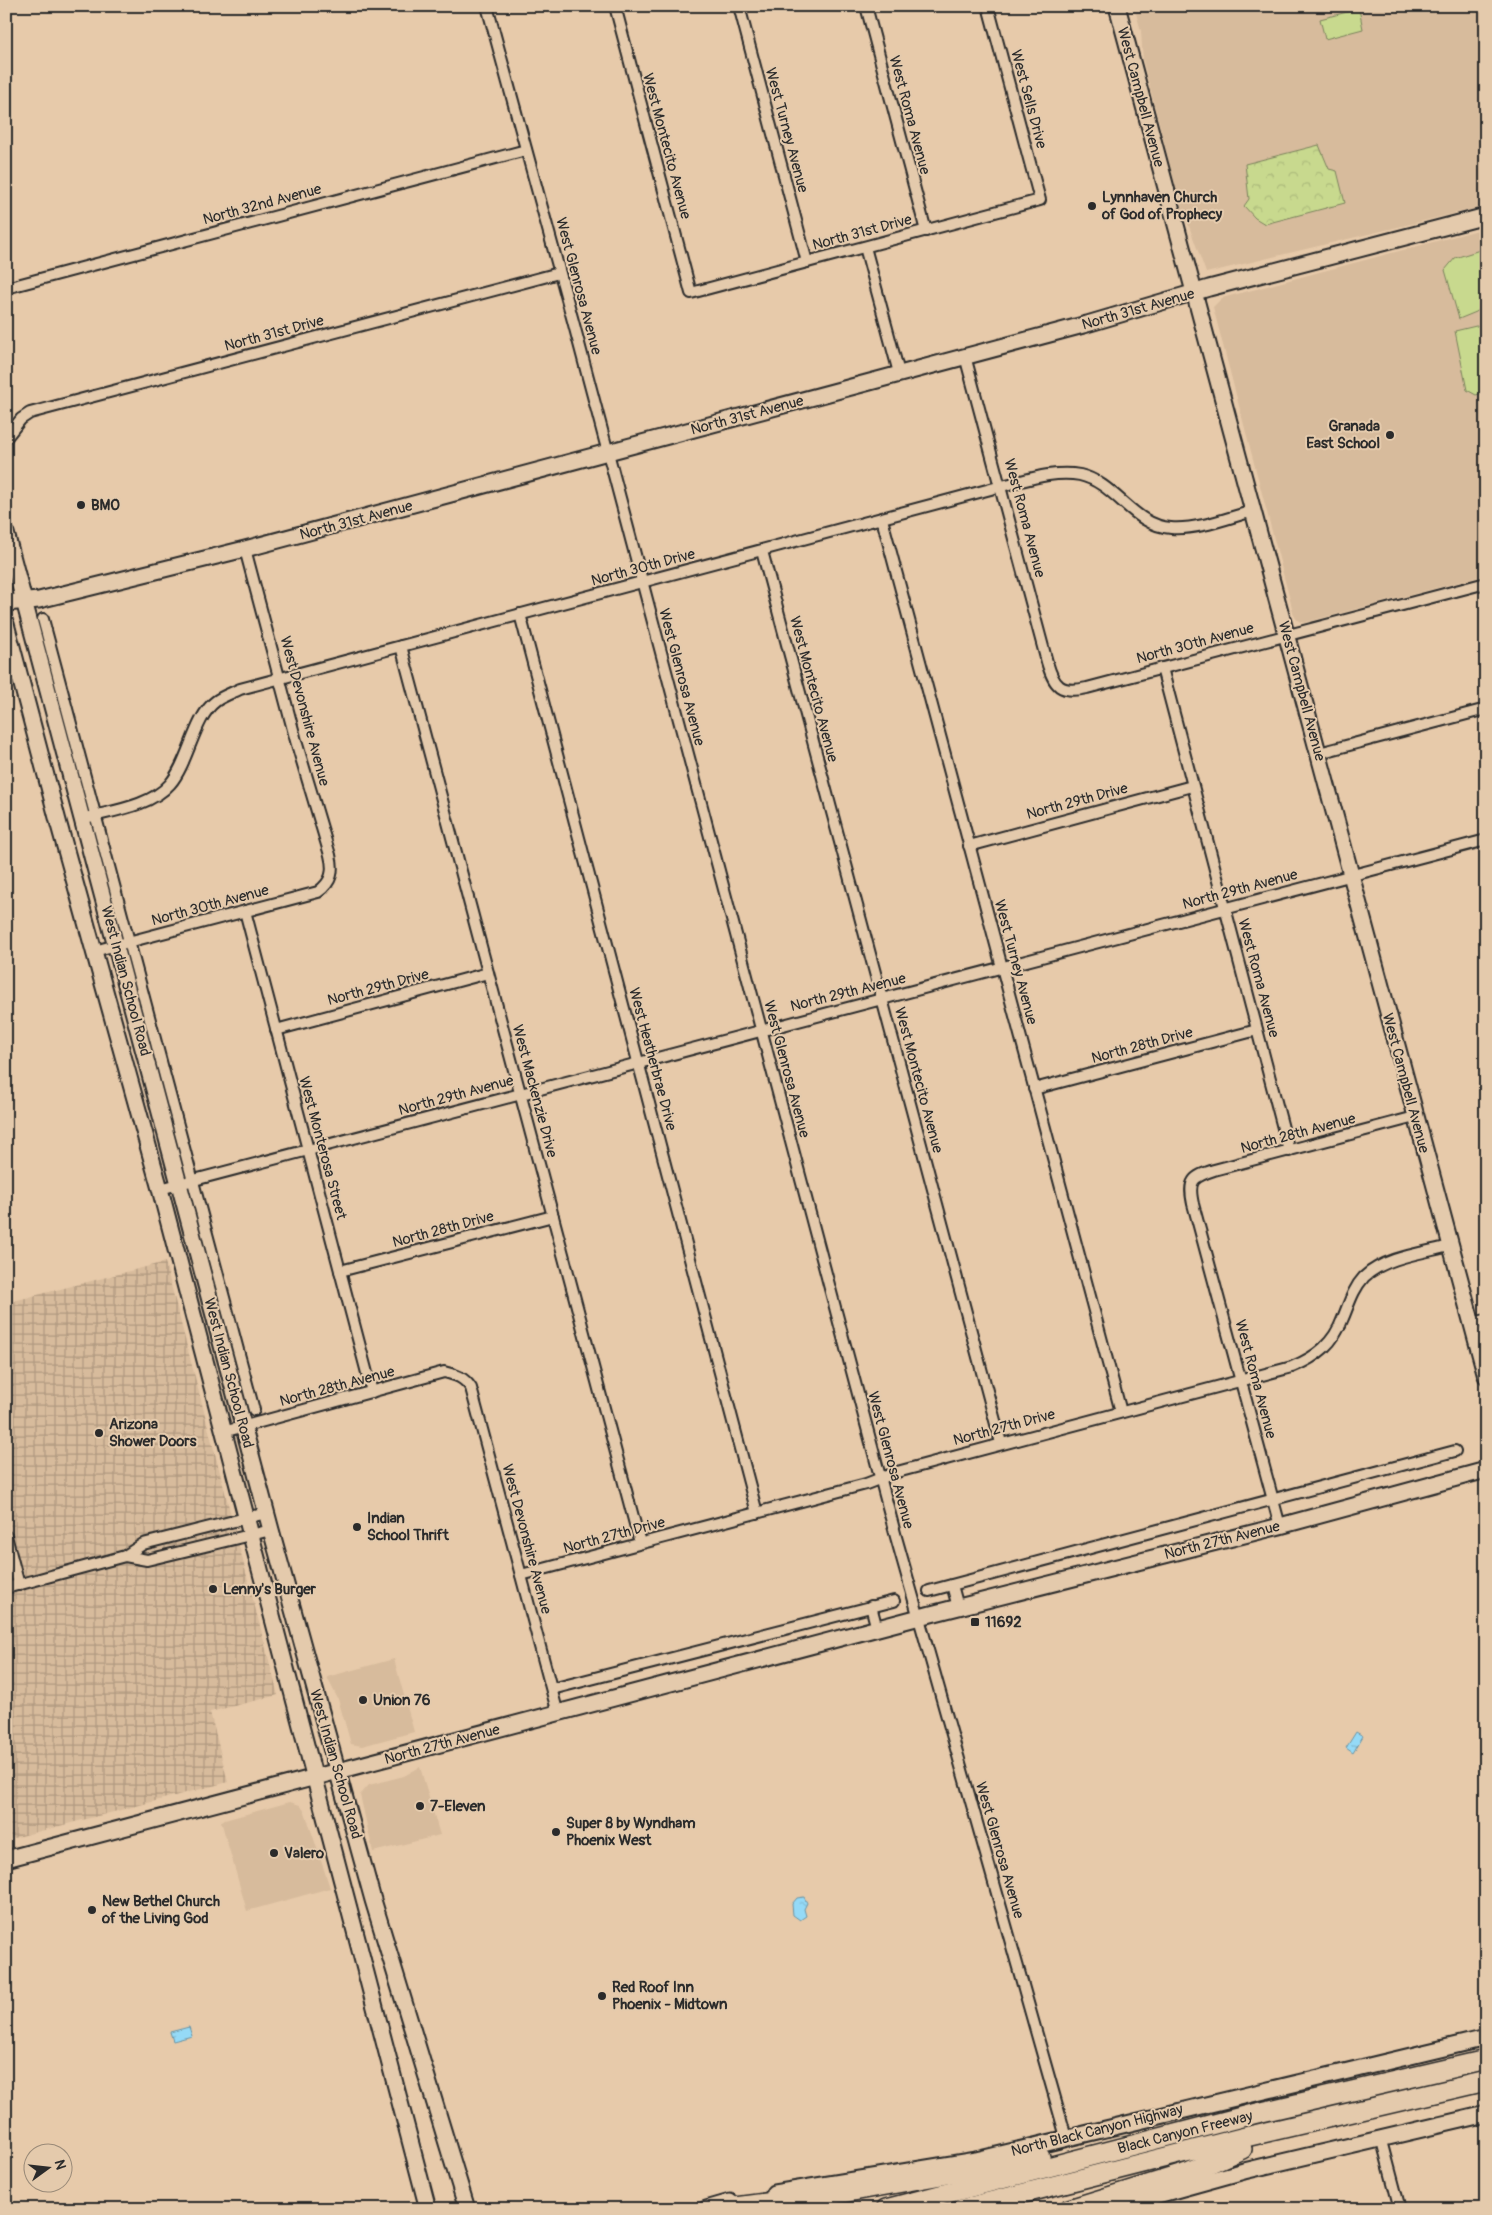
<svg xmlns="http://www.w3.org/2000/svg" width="1492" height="2215" font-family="Pangolin,sans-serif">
  <defs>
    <pattern id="industrial-grid" width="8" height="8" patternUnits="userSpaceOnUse" patternTransform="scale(1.25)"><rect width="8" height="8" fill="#d7bb9c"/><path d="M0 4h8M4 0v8" fill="none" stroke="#af987f"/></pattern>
    <pattern id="park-crowns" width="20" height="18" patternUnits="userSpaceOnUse" patternTransform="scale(1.25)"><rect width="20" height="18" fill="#c8d98e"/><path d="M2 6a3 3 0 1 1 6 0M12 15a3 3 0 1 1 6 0" fill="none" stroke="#acba7b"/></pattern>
    <pattern id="water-ripples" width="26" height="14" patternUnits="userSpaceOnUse" patternTransform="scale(1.25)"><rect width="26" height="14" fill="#95daf7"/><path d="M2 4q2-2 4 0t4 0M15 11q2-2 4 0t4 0" fill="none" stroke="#81bbd4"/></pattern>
  </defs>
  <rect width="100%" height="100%" fill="#e7caaa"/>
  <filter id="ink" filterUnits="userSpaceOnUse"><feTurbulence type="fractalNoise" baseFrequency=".02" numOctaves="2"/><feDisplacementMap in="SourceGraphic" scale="10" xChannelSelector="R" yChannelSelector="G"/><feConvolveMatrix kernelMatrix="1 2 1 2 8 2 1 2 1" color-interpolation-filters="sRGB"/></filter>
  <g filter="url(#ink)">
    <g fill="#d7bb9c">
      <polygon points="1134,6 1486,6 1486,206 1206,273 1177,193 1143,61 1141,31"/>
      <polygon points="1486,228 1486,575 1303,623 1297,620 1294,615 1213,307 1222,298"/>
      <polygon points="394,1659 414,1732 362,1746 351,1744 338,1699 327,1677"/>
      <polygon points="420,1767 440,1835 373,1852 360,1795 369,1785 404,1776"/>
      <polygon points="290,1802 300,1805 305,1812 330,1888 247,1911 221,1821"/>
    </g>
    <polygon fill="url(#industrial-grid)" points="165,1262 278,1695 210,1712 228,1782 6,1840 6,1303"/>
    <polygon fill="url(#park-crowns)" stroke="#7a825c" points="1319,145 1329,169 1337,171 1345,203 1265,224 1255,218 1244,206 1249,199 1245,164"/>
    <g fill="#c8d98e" stroke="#7a825c">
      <polygon points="1359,9 1363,29 1325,39 1320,19"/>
      <polygon points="1486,248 1486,305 1476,312 1459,319 1445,270 1455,258"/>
      <polygon points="1476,326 1486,328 1486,392 1476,395 1467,390 1455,331"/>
    </g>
    <g fill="url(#water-ripples)" stroke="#6b94a5">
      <polygon points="1356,1732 1363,1736 1353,1753 1346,1748"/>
      <polygon points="804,1897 807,1903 804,1909 806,1916 800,1920 793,1915 792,1904 797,1898"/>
      <polygon points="189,2027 192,2036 173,2041 170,2032"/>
    </g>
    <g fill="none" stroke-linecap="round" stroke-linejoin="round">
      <g stroke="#2b2b2b" stroke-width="14">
        <g id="street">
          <polyline points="487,6 573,321 896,1537 1066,2137"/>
          <polyline points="615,6 691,293 1040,200 988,6"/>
          <polyline points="739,6 807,262"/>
          <polyline points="866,6 926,231"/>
          <polyline points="865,247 899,373"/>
          <polyline points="6,288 526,150"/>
          <path d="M965 356 1047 662C1054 686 1060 694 1087 688L1486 583"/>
          <polyline points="6,438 21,419 30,413 559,273"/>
          <polyline points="882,519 1121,1412"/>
          <polyline points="762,551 1001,1443"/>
          <polyline points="520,614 757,1513"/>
          <polyline points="43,619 254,1410"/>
          <polyline points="401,646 640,1543"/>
          <polyline points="1162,668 1289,1151"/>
          <polyline points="1319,753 1486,709"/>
          <path d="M82 819C110 811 150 807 170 784 189 762 194 717 216 701 223 696 232 693 240 689L1002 486C1027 480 1054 470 1080 475 1116 483 1133 526 1171 528 1198 530 1227 518 1253 511"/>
          <polyline points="969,846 1192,786"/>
          <polyline points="245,911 372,1392"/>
          <path d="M94 951 318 892C332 882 334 871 330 855L296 741 245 549"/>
          <polyline points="276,1030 488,973"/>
          <polyline points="1034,1089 1257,1030"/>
          <polyline points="160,1189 1486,840"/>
          <polyline points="340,1271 553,1216"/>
          <polyline points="1471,1323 1486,1320"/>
          <path d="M223 1432 444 1372C456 1375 464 1377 471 1388L558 1714"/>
          <path d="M1280 1526 1193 1204C1188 1181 1192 1177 1214 1170L1415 1117"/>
          <polyline points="6,1536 19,1585"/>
          <polyline points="125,1556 147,1560 271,1530"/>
          <path d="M521 1575 866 1484 897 1472 1292 1367C1317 1357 1334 1343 1343 1318 1349 1304 1353 1289 1364 1277 1385 1257 1423 1253 1450 1246"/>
          <polyline points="952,1585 958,1607"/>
          <polyline points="6,1588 125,1556 143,1544 266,1513"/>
          <polyline points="929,1591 1455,1451"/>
          <polyline points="871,1606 877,1629"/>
          <polyline points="552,1689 894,1601"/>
          <polyline points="1381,2137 1400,2209"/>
        </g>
      </g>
      <g stroke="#2b2b2b" stroke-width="19">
        <g id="secondary">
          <polyline points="1117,6 1486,1376"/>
          <polyline points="6,533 271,1530 373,1900 467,2209"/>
          <polyline points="6,603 39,600 245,549 1087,324 1209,288 1486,216"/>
          <polyline points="6,624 59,825 160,1189 428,2209"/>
          <polyline points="6,1859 931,1614 1280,1526 1486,1470"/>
          <polyline points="774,2193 976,2160 1486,2038"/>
          <polyline points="706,2209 730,2202"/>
          <polyline points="1107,2209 1244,2171 1486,2114"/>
        </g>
      </g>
      <g stroke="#2b2b2b" stroke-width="22">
        <g id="highway">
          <polyline points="720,2209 848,2192 1040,2157"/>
          <polyline points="886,2209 1253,2114 1486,2060"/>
          <polyline points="962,2209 1241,2138 1486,2081"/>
          <polyline points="1069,2209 1190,2172 1242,2149"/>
        </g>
      </g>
      <use href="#street" stroke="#e4caac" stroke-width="10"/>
      <use href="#secondary" stroke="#e4caac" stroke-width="15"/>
      <use href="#highway" stroke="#e4caac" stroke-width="19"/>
    </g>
  </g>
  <g fill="#2b2b2b" stroke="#e4caac" stroke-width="2">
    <circle cx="1092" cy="206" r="5"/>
    <circle cx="1390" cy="435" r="5"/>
    <circle cx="81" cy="505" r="5"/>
    <circle cx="99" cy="1433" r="5"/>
    <circle cx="357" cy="1527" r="5"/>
    <circle cx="213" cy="1589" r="5"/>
    <rect x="970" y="1617" width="10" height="10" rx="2.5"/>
    <circle cx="363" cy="1700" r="5"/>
    <circle cx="420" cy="1806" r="5"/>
    <circle cx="556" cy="1832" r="5"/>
    <circle cx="274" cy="1853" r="5"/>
    <circle cx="92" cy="1910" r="5"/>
    <circle cx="602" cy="1996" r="5"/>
  </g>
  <g text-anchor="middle" stroke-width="4" stroke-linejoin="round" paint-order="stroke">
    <g font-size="15" fill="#2b2b2b" stroke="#e4caac">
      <text transform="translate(1141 97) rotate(75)" y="5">West Campbell Avenue</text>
      <text transform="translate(1029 99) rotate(75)" y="5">West Sells Drive</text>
      <text transform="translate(910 115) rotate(75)" y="5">West Roma Avenue</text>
      <text transform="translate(787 130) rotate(75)" y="5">West Turney Avenue</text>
      <text transform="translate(667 146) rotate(75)" y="5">West Montecito Avenue</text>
      <text transform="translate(262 204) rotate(-15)" y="5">North 32nd Avenue</text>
      <text transform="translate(862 232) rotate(-15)" y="5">North 31st Drive</text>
      <text transform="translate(579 286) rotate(75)" y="5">West Glenrosa Avenue</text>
      <text transform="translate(1138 309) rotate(-16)" y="5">North 31st Avenue</text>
      <text transform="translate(274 333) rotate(-15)" y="5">North 31st Drive</text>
      <text transform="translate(747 415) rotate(-15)" y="5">North 31st Avenue</text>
      <text transform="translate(1025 518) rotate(75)" y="5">West Roma Avenue</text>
      <text transform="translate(356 520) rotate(-15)" y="5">North 31st Avenue</text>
      <text transform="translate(643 567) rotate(-15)" y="5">North 30th Drive</text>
      <text transform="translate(1195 643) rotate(-15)" y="5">North 30th Avenue</text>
      <text transform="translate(682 677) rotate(75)" y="5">West Glenrosa Avenue</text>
      <text transform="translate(814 689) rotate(75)" y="5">West Montecito Avenue</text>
      <text transform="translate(1302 691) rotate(75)" y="5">West Campbell Avenue</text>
      <text transform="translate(305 711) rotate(75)" y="5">West Devonshire Avenue</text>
      <text transform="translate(1077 801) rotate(-15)" y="5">North 29th Drive</text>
      <text transform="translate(1240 889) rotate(-15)" y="5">North 29th Avenue</text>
      <text transform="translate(210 905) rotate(-15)" y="5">North 30th Avenue</text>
      <text transform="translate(1016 962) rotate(75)" y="5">West Turney Avenue</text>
      <text transform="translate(1259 978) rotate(75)" y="5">West Roma Avenue</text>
      <text transform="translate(126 981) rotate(75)" y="5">West Indian School Road</text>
      <text transform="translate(378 987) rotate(-15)" y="5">North 29th Drive</text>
      <text transform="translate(848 992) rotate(-14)" y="5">North 29th Avenue</text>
      <text transform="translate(1142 1045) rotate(-15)" y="5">North 28th Drive</text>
      <text transform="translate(653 1059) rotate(75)" y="5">West Heatherbrae Drive</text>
      <text transform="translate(787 1069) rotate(75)" y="5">West Glenrosa Avenue</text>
      <text transform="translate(919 1080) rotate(75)" y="5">West Montecito Avenue</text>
      <text transform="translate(1406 1083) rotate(75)" y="5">West Campbell Avenue</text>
      <text transform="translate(535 1091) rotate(75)" y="5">West Mackenzie Drive</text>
      <text transform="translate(456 1095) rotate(-15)" y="5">North 29th Avenue</text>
      <text transform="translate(1298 1133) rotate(-15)" y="5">North 28th Avenue</text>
      <text transform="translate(323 1148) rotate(75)" y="5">West Monterosa Street</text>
      <text transform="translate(443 1229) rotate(-15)" y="5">North 28th Drive</text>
      <text transform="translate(229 1373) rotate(75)" y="5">West Indian School Road</text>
      <text transform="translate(1256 1379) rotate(75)" y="5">West Roma Avenue</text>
      <text transform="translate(337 1386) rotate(-15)" y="5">North 28th Avenue</text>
      <text transform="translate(1004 1427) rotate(-15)" y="5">North 27th Drive</text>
      <text transform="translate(891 1460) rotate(75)" y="5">West Glenrosa Avenue</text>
      <text transform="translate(614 1535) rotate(-15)" y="5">North 27th Drive</text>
      <text transform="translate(527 1539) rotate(75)" y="5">West Devonshire Avenue</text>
      <text transform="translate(1222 1540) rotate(-14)" y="5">North 27th Avenue</text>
      <text transform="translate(442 1744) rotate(-15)" y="5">North 27th Avenue</text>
      <text transform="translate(336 1764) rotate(74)" y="5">West Indian School Road</text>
      <text transform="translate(1000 1850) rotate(74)" y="5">West Glenrosa Avenue</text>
      <text transform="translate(1097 2130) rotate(-14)" y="5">North Black Canyon Highway</text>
      <text transform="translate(1185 2132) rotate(-14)" y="5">Black Canyon Freeway</text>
    </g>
    <g font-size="15" font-weight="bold" fill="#2b2b2b" stroke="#e4caac" text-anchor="start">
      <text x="1102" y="202">Lynnhaven Church<tspan x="1102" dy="17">of God of Prophecy</tspan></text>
      <text x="1380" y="431" text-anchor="end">Granada<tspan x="1380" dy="17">East School</tspan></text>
      <text x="91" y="510">BMO</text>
      <text x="109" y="1429">Arizona<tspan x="109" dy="17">Shower Doors</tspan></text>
      <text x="367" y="1523">Indian<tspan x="367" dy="17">School Thrift</tspan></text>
      <text x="223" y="1594">Lenny's Burger</text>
      <text x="985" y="1627">11692</text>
      <text x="373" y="1705">Union 76</text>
      <text x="430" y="1811">7-Eleven</text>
      <text x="566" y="1828">Super 8 by Wyndham<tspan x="566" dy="17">Phoenix West</tspan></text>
      <text x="284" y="1858">Valero</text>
      <text x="102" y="1906">New Bethel Church<tspan x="102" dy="17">of the Living God</tspan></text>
      <text x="612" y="1992">Red Roof Inn<tspan x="612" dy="17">Phoenix - Midtown</tspan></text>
    </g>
  </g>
  <rect width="1492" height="2215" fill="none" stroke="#e4caac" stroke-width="25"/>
  <rect x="12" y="12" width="1467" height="2190" fill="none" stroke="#2b2b2b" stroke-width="2" filter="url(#ink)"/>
  <g transform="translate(48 2168) rotate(75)"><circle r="24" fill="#e4caac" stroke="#9a8a78"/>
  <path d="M0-4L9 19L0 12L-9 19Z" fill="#2b2b2b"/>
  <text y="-8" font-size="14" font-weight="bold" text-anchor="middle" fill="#2b2b2b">N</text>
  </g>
</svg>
